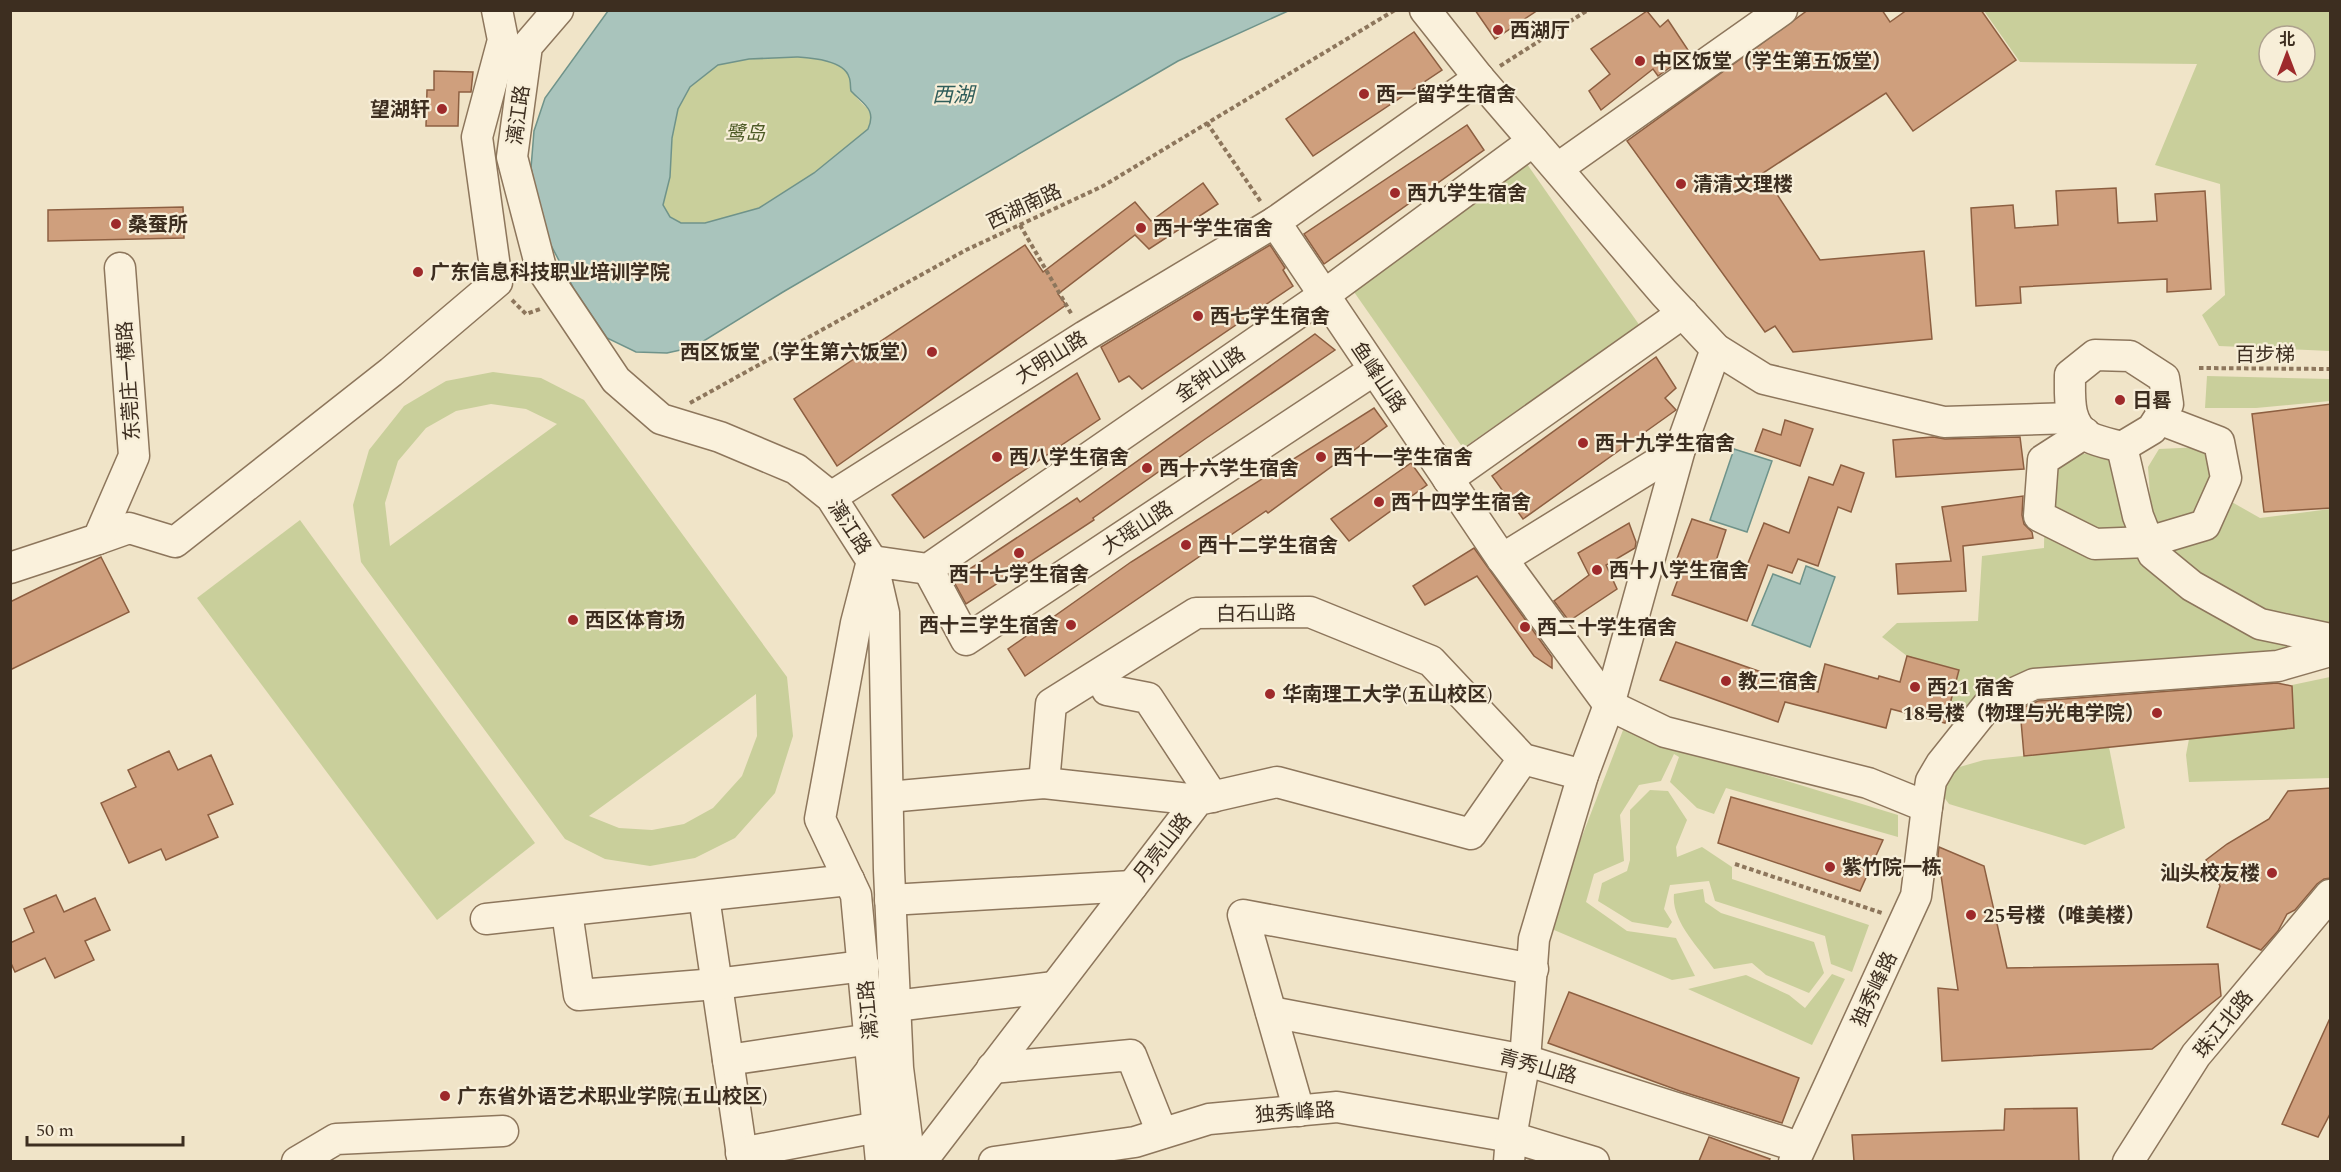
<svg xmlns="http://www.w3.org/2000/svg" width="2341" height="1172" font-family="Spectral,'Noto Sans SC',serif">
  <rect width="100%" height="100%" fill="#f0e4c8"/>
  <g fill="#c9cf9b" fill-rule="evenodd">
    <path d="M1984 11H2330V351L2219 346 2202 315 2225 295 2220 184 2155 165 2197 64 2020 62ZM2269 36H2305V72H2269Z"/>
    <path d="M797 57C812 59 841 59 849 76 852 84 849 89 857 98 867 110 876 111 868 129L814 173 759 208 705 223H681L670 217 663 205 670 177 672 138 678 109 690 87 718 65 749 59Z"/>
    <polygon points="1522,157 1640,326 1463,448 1345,279"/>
    <path d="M493 372 541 378 584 400 787 677 793 736 775 793 735 838 695 858 650 866 605 859 565 839 361 562 353 505 369 450 404 406 446 381ZM491 404 526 409 557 424 390 546 385 503 398 461 426 428 456 411ZM756 694 757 736 742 776 713 808 684 824 652 830 619 828 589 816Z"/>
    <polygon points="2207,376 2330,379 2330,401 2256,408 2205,408"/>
    <polygon points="2201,447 2216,453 2223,497 2260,518 2330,509 2330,630 2226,598 2153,536 2148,467 2159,449"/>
    <polygon points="2078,453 2110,457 2133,545 2321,648 2020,681 1960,728 1948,711 1959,670 1907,656 1882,637 1897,623 1978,621 1982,556 2044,548 2045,485 2058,456"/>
    <polygon points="300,520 535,843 437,920 197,598"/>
    <polygon points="2330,677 2330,778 2189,782 2186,755 2189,739 2294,728 2292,685"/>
    <polygon points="1625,725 1666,744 1898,815 1898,837 1726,788 1714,814 1697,808 1670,782 1679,757 1674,754 1661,781 1639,785 1620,815 1624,861 1594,874 1586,902 1627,931 1676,938 1695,976 1672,980 1547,927"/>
    <polygon points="2109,747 2125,828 2085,845 1949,804 1937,788 1956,768 1984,760"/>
    <polygon points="1650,790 1668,791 1687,820 1676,847 1677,857 1702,847 1732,867 1732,879 1869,925 1852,972 1831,964 1825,936 1715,901 1709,881 1670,885 1664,909 1672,922 1668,928 1632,922 1598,901 1602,883 1627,871 1630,860 1630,810"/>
    <path d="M1703 889 1705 902 1721 913 1814 942 1824 973 1809 993 1766 975 1752 963 1714 969C1699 948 1671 921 1674 894Z"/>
    <polygon points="1832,974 1845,979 1812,1045 1688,989 1746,975 1789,995 1805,1008"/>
  </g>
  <g fill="#a9c4bc" stroke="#6f938a" stroke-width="1.5" fill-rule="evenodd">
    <path d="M608 11H1288L1178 61 783 292 694 347 667 353 636 352 607 338 574 289 544 232 531 168 534 131 545 98ZM797 57C811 58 844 60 849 77 851 81 850 87 851 91 863 104 877 109 868 129L814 173 759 208 705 223H681L670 217 663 205 670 177 672 138 678 109 690 87 718 65 749 59Z"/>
    <polygon points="1734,449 1772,461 1747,532 1710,520"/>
    <polygon points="1806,566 1835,577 1810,647 1752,625 1773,574 1800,584"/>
  </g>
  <g fill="#cf9f7d" stroke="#8d5f41" stroke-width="1.5">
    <polygon points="1475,10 1538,10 1495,39"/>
    <polygon points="1808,10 1882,10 1890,22 1907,10 1981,10 2016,60 1913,131 1886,93 1763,173 1820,260 1924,251 1932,339 1793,352 1775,326 1765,332 1627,141"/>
    <polygon points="1647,11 1660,27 1668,20 1690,53 1658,76 1653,69 1601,110 1589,91 1610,74 1591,49"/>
    <polygon points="1414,32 1442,70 1313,156 1286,119"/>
    <polygon points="434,71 473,72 471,92 459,92 458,126 426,126 427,90 434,90"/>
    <polygon points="1467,125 1484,150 1324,264 1304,234"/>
    <polygon points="1203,183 1218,204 1149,249 1135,235 1058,294 1066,305 837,466 794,399 1025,245 1043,272 1135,202 1151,221"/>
    <polygon points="2116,188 2118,223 2157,221 2155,194 2205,191 2211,289 2167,292 2167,279 2020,287 2021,303 1976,306 1971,208 2013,205 2015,228 2058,225 2056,191"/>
    <polygon points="183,207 184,238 48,241 48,210"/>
    <polygon points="1270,245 1285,268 1283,270 1293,286 1142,389 1129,376 1119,382 1101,347"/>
    <polygon points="1315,334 1335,350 1205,439 1093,518 1094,520 966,604 953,580 1077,498 1080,502"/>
    <polygon points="1656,357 1676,388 1665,398 1676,410 1523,519 1492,476"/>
    <polygon points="1077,373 1100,419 924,538 892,495"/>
    <polygon points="2331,404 2331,508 2264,512 2252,414"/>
    <polygon points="1374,408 1387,426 1268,513 1266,511 1025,676 1008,649 1131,562"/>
    <polygon points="1785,420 1813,429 1800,466 1755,451 1763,429 1781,435"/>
    <polygon points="1933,437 1945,439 2020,437 2024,469 1896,477 1893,440"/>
    <polygon points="1411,463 1427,485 1349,541 1331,519"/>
    <polygon points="1841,465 1864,473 1851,512 1838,507 1818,566 1798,559 1792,573 1768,565 1747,621 1672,595 1683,566 1675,564 1692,519 1726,530 1715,564 1744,573 1764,523 1789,533 1809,477 1833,485"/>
    <polygon points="2023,496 2022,515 2024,524 2032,532 2033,538 1963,546 1966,591 1898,594 1896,564 1951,561 1942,507"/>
    <polygon points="1629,523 1636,542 1635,548 1606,565 1617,589 1569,621 1554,601 1589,575 1578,553"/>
    <polygon points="1474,548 1552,657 1552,668 1534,656 1477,576 1425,605 1413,586"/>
    <polygon points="101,557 129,612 10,670 10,602"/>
    <polygon points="1676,642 1818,692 1825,664 1878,679 1879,676 1900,682 1907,656 1959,670 1945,723 1891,709 1886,728 1785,702 1778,722 1660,680"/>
    <polygon points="2277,683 2292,686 2294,728 2024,756 2020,709 2038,701"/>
    <polygon points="169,751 178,770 211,755 233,804 208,815 218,837 166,860 161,849 129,863 101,803 136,787 128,770"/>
    <polygon points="2331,788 2331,878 2324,879 2317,884 2295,910 2287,914 2278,931 2261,950 2207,927 2220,886 2206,860 2227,844 2269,819 2288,791"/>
    <polygon points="1731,797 1883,840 1860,891 1718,843"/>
    <polygon points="1939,847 1984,866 2007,968 2218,964 2221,996 2152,1049 1942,1061 1938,988 1958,990 1938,855"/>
    <polygon points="56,895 64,912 95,898 110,930 85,941 94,960 55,978 45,958 15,972 10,961 10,943 34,932 24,909"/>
    <polygon points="1569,992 1799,1078 1782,1123 1680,1091 1548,1043"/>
    <polygon points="2331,1016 2331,1112 2318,1137 2282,1124"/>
    <polygon points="2077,1108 2079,1161 1854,1161 1852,1135 2004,1130 2005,1109"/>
    <polygon points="1709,1137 1770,1159 1769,1161 1699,1161"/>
  </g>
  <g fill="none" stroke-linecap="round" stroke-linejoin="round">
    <g stroke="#8d765c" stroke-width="33">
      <g id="minor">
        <polyline points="558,10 527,46 512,157 541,268 616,380 661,419 720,437 796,469 831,497 872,561 856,623 820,819 856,895 881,1162"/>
        <polyline points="1425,10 1479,78 1664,293 1716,349 1764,379 1944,422 2073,418"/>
        <polyline points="1479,78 1275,222 1502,559 1609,705 1665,732 1868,783 1927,807 1931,781 1941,764 1988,705 2034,684 2278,666 2330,651"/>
        <polyline points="1558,168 1782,10"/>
        <path d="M2095 355 2130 356 2164 378 2168 404 2152 429 2122 447C2111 444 2099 442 2089 437 2067 424 2070 397 2070 375Z"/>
        <polyline points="2085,433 2043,460 2039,516 2095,544 2148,542 2205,525 2226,478 2219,442 2159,419"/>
        <polyline points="2122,447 2138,516 2153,554 2192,586 2260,624 2330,639"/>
        <polyline points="1448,479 1683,313"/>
        <polyline points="831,497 1085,336 1275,222"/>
        <polyline points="98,539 129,528 175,542 391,372 497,282 477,137 503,40 497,10"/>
        <polyline points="1502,559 1680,449"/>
        <polyline points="10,568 98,539 134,456 120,268"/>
        <polyline points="928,569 966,640 1374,370"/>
        <polyline points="1105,671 1107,690 1148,698 1213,797"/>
        <polyline points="1044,783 1051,704 1196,613 1310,612 1431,661 1523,759 1583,775"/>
        <polyline points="888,797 1044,783 1198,800"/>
        <polyline points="704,897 743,1162"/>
        <polyline points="890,900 1132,886"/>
        <polyline points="567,912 579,995 716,984 864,966"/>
        <polyline points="486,919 849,880"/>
        <polyline points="895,1006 1054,987"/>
        <polyline points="1271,1012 1525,1060 1799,1147"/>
        <polyline points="728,1060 871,1039"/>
        <polyline points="992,1068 1131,1055 1162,1133"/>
        <polyline points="1299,1111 1243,915 1533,969"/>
        <polyline points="741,1153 878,1127"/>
        <polyline points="297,1162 336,1139 503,1131"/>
        <polyline points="910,1162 898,1068 889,870 884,613 872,561 928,569 1324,295 1533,141"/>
        <polyline points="921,1162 1198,800 1277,782 1471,834 1523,759"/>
        <polyline points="994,1162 1135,1142 1209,1119 1337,1107 1511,1137 1594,1162"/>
        <polyline points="1509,1162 1511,1137 1525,1060 1534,939 1583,775 1609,705 1680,449 1716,349"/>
        <polyline points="1794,1162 1916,896 1927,807"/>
        <polyline points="2128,1162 2196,1055 2330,895"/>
      </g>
    </g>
    <g stroke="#8d765c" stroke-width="4" stroke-dasharray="4.5 3" stroke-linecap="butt">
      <polyline points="1500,66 1588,10"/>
      <polyline points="1207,123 1261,202"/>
      <polyline points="1020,225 1072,315"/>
      <polyline points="512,300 526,314 540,309"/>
      <polyline points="2199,368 2330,369"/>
      <polyline points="690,403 966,250 1103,186 1395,10"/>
      <polyline points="1735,864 1882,913"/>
    </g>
    <use href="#minor" stroke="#faf1dc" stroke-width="30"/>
  </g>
  <g fill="#9e2a2b" stroke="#f7eed8" stroke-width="2">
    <circle cx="1498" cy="30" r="6"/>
    <circle cx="1640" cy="61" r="6"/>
    <circle cx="1364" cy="94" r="6"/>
    <circle cx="442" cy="109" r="6"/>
    <circle cx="1681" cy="184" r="6"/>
    <circle cx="1395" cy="193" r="6"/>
    <circle cx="116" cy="224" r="6"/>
    <circle cx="1141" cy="228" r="6"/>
    <circle cx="418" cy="272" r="6"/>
    <circle cx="1198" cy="316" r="6"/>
    <circle cx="932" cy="352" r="6"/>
    <circle cx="2120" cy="400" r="6"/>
    <circle cx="1583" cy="443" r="6"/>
    <circle cx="997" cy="457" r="6"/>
    <circle cx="1321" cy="457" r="6"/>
    <circle cx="1147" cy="468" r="6"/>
    <circle cx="1379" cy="502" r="6"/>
    <circle cx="1186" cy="545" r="6"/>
    <circle cx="1019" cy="553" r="6"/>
    <circle cx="1597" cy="570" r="6"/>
    <circle cx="573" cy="620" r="6"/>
    <circle cx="1071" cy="625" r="6"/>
    <circle cx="1525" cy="627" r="6"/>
    <circle cx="1726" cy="681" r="6"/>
    <circle cx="1915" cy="687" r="6"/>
    <circle cx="1270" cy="694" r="6"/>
    <circle cx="2157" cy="713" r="6"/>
    <circle cx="1830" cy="867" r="6"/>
    <circle cx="2272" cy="873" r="6"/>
    <circle cx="1971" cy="915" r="6"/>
    <circle cx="445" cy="1096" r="6"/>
  </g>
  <g text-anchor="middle" stroke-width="4.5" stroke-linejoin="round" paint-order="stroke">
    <g font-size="20" font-weight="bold" fill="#3d2e20" stroke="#f7eed8" text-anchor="start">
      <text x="1510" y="37">西湖厅</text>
      <text x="1652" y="68">中区饭堂（学生第五饭堂）</text>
      <text x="1376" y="101">西一留学生宿舍</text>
      <text x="430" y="116" text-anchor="end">望湖轩</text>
      <text x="1693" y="191">清清文理楼</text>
      <text x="1407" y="200">西九学生宿舍</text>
      <text x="128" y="231">桑蚕所</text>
      <text x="1153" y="235">西十学生宿舍</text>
      <text x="430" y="279">广东信息科技职业培训学院</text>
      <text x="1210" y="323">西七学生宿舍</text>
      <text x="920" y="359" text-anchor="end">西区饭堂（学生第六饭堂）</text>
      <text x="2132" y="407">日晷</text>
      <text x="1595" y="450">西十九学生宿舍</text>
      <text x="1009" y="464">西八学生宿舍</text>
      <text x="1333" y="464">西十一学生宿舍</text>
      <text x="1159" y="475">西十六学生宿舍</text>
      <text x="1391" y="509">西十四学生宿舍</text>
      <text x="1198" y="552">西十二学生宿舍</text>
      <text x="1609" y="577">西十八学生宿舍</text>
      <text x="1019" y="581" text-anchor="middle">西十七学生宿舍</text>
      <text x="585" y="627">西区体育场</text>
      <text x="1059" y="632" text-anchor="end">西十三学生宿舍</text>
      <text x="1537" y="634">西二十学生宿舍</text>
      <text x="1738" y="688">教三宿舍</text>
      <text x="1927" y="694">西21 宿舍</text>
      <text x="1282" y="701">华南理工大学(五山校区)</text>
      <text x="2145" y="720" text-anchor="end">18号楼（物理与光电学院）</text>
      <text x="1842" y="874">紫竹院一栋</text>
      <text x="2260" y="880" text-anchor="end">汕头校友楼</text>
      <text x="1983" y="922">25号楼（唯美楼）</text>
      <text x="457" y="1103">广东省外语艺术职业学院(五山校区)</text>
    </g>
    <g font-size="20" fill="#3d2e20" stroke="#f7eed8">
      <text transform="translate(518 115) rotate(-82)" y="7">漓江路</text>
      <text transform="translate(1024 206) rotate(-25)" y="7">西湖南路</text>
      <text x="2265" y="361">百步梯</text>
      <text transform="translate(1051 357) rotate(-32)" y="7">大明山路</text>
      <text transform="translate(1210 374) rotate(-35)" y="7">金钟山路</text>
      <text transform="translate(1379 377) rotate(56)" y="7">鱼峰山路</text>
      <text transform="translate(128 381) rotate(-94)" y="7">东莞庄一横路</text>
      <text transform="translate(850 527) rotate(56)" y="7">漓江路</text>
      <text transform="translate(1137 527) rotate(-33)" y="7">大瑶山路</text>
      <text transform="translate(1256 613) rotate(-1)" y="7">白石山路</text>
      <text transform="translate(1162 847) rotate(-52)" y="7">月亮山路</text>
      <text transform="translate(1874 989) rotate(-65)" y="7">独秀峰路</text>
      <text transform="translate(868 1010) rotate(-95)" y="7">漓江路</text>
      <text transform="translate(2223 1024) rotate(-51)" y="7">珠江北路</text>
      <text transform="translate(1538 1066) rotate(15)" y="7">青秀山路</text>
      <text transform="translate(1295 1112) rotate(-4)" y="7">独秀峰路</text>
    </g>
    <g font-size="20" font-style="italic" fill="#4d5a26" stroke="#f7eed8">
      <text x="745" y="140">鹭岛</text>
    </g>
    <g font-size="21" font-style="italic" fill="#2f5d5a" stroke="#f7eed8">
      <text x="953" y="102">西湖</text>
    </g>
  </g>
  <rect width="2341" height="1172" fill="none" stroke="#3d2e20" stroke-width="24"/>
  <g transform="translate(2287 54)"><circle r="28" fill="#f7eed8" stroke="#ada18e" stroke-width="1.5"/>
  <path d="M0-4.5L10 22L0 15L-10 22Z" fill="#9e2a2b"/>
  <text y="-9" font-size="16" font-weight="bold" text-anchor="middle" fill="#3d2e20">北</text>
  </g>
  <path d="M27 1136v9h156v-9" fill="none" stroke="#3d2e20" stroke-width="3"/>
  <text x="36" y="1136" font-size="18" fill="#3d2e20" stroke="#f7eed8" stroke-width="4.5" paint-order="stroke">50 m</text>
</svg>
